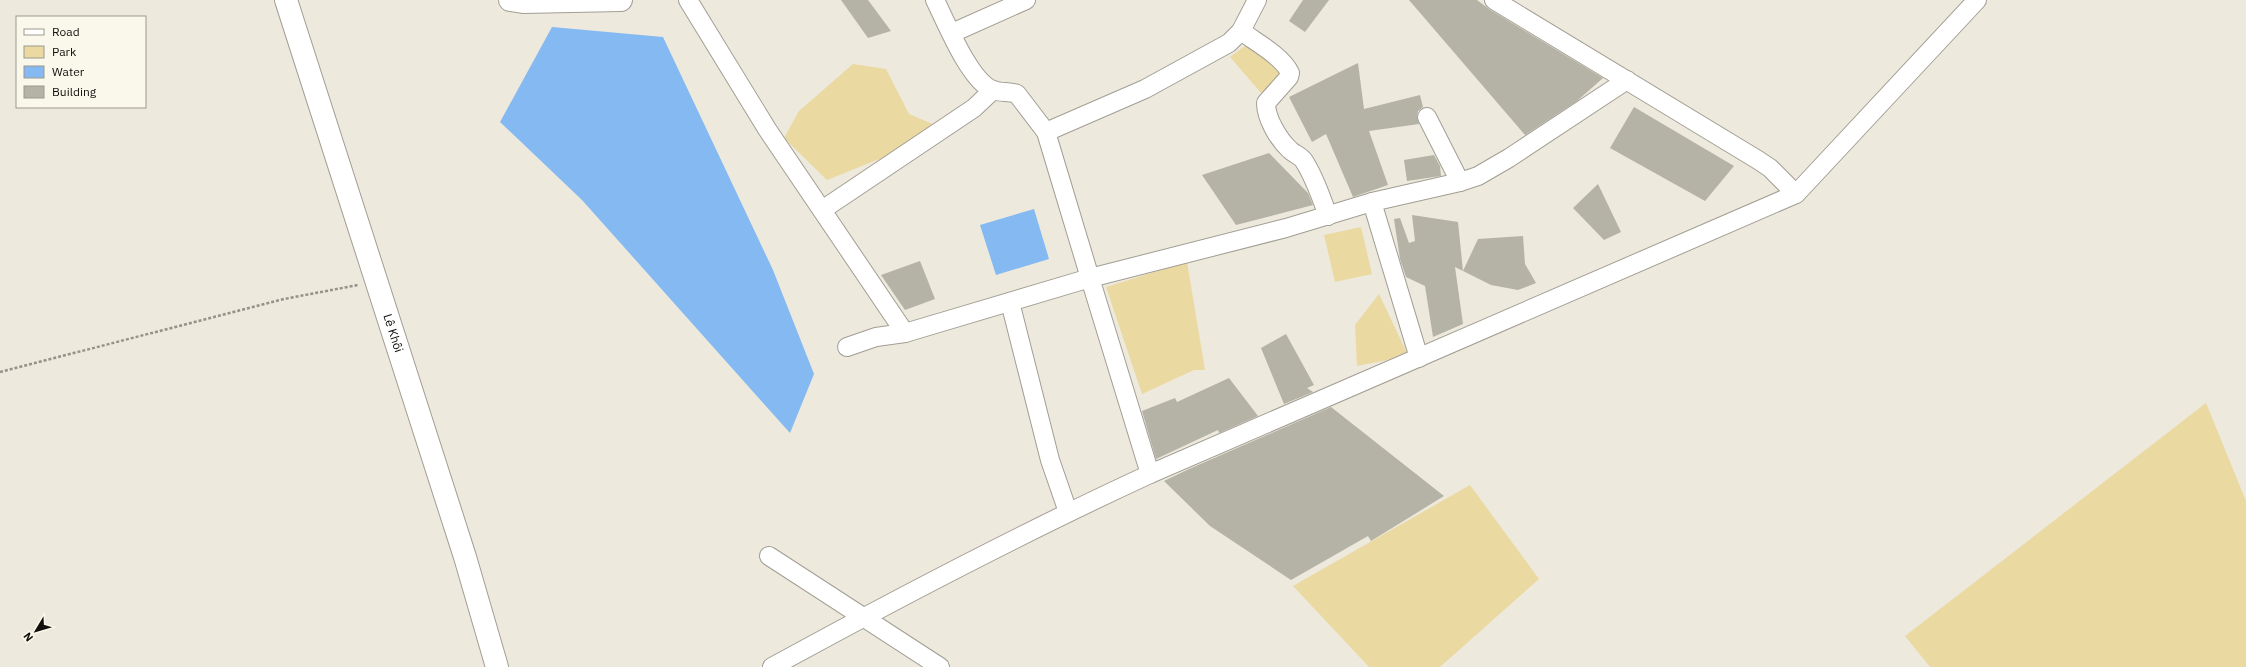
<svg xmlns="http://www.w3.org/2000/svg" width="2246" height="667" font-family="'IBM Plex Sans',sans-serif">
  <rect width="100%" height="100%" fill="#ede9dd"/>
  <g fill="#ebd9a2">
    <polygon points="1249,43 1284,74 1261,93 1230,57"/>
    <polygon points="853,64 886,69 909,114 949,131 827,180 784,138 799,111"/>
    <polygon points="1361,227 1372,274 1335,282 1324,235"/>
    <polygon points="1187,262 1205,370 1194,370 1142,394 1106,287"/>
    <polygon points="1379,294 1407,353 1387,360 1357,366 1355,325"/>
    <polygon points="2206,403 2246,501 2246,667 1930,667 1905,636"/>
    <polygon points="1470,485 1539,579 1440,667 1369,667 1293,586"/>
  </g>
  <g fill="#84b9f1">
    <polygon points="552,27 663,37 773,270 814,374 790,433 582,200 500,122"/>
    <polygon points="1034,209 1049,259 996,275 980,225"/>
  </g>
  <g fill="#b5b2a6">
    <polygon points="841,0 868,0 891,31 868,38"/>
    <polygon points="1303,0 1329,0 1305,32 1289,21"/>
    <polygon points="1409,0 1477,0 1489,9 1603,78 1577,101 1525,135"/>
    <polygon points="1358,63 1364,109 1420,95 1423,107 1418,111 1417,116 1419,124 1369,131 1388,185 1353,197 1326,134 1312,142 1289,97"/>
    <polygon points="1634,107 1734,166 1705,201 1610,148"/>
    <polygon points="1269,153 1308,193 1313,205 1236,225 1202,175"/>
    <polygon points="1434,155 1440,166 1441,176 1407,181 1404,160"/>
    <polygon points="1598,184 1621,232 1604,240 1573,208"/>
    <polygon points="1412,215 1458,222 1463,271 1478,239 1523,236 1525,264 1536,283 1518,290 1491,285 1455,267 1463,324 1433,337 1425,286 1406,277 1400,259 1394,219 1400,218 1409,243 1415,241"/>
    <polygon points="920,261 935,299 905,310 881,275"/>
    <polygon points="1286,334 1314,385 1307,388 1313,392 1284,404 1261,348"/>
    <polygon points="1229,378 1258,416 1219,433 1218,430 1156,459 1142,411 1175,398 1177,402"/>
    <polygon points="1331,407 1444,496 1371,541 1368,536 1291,580 1210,526 1164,481 1189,469"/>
  </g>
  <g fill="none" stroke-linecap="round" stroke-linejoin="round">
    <g stroke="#a29e93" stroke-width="20">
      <g id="minor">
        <polyline points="688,0 767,129 905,333 1090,278 1150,474 1796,194 1977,0"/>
        <path d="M935 0C946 22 970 82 993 90 1001 93 1009 91 1017 94L1046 132 1090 278 1286 228 1372 202 1460 182 1478 176 1509 158 1627 80"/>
        <polyline points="1494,0 1758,160 1770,168 1796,194"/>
        <path d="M1241 31C1257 43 1282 56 1290 73L1289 77 1266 103C1266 118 1278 139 1290 150 1294 154 1301 156 1304 161 1315 178 1321 197 1328 216"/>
        <polyline points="952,33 1026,0"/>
        <polyline points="1427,117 1460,182"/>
        <polyline points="1046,132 1145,89 1229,43 1241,31 1257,0"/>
        <polyline points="1372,202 1419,358"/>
        <polyline points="822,210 974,108 993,90"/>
        <polyline points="1010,302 1050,460 1068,512"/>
        <polyline points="847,347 876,337 905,333"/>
        <polyline points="769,556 940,667"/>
        <path d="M772 667C896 599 1022 533 1150 474"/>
      </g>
    </g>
    <g stroke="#a29e93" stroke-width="24">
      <g id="tertiary">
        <path id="s1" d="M286 0 465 557 497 667"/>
        <polyline points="510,0 523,2 621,0"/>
      </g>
    </g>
    <polyline stroke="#95928a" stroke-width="2.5" stroke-dasharray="3 2" stroke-linecap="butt" points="0,372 284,299 358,285"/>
    <use href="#minor" stroke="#fff" stroke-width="18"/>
    <use href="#tertiary" stroke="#fff" stroke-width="22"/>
  </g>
  <g text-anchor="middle" stroke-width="3" stroke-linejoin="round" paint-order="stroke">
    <g font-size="12" fill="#100f0b" stroke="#faf7eb">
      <text dy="4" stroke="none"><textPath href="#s1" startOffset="350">Lê Khôi</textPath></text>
    </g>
  </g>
  <rect x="16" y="16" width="130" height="92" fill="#faf7eb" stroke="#9c9a91"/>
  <rect x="24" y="29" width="20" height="6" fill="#ffffff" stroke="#9c9a91"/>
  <text x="52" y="36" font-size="12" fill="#100f0b">Road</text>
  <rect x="24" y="46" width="20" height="12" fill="#ebd9a2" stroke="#9c9a91"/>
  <text x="52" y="56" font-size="12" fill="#100f0b">Park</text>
  <rect x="24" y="66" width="20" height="12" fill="#84b9f1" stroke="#9c9a91"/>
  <text x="52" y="76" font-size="12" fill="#100f0b">Water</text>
  <rect x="24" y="86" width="20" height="12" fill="#b5b2a6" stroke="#9c9a91"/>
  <text x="52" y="96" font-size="12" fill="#100f0b">Building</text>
  <g transform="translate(36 631) rotate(232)" stroke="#faf7eb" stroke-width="3" paint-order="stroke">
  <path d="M0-3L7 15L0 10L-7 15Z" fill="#100f0b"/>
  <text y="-6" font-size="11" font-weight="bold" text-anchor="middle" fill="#100f0b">N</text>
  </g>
</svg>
